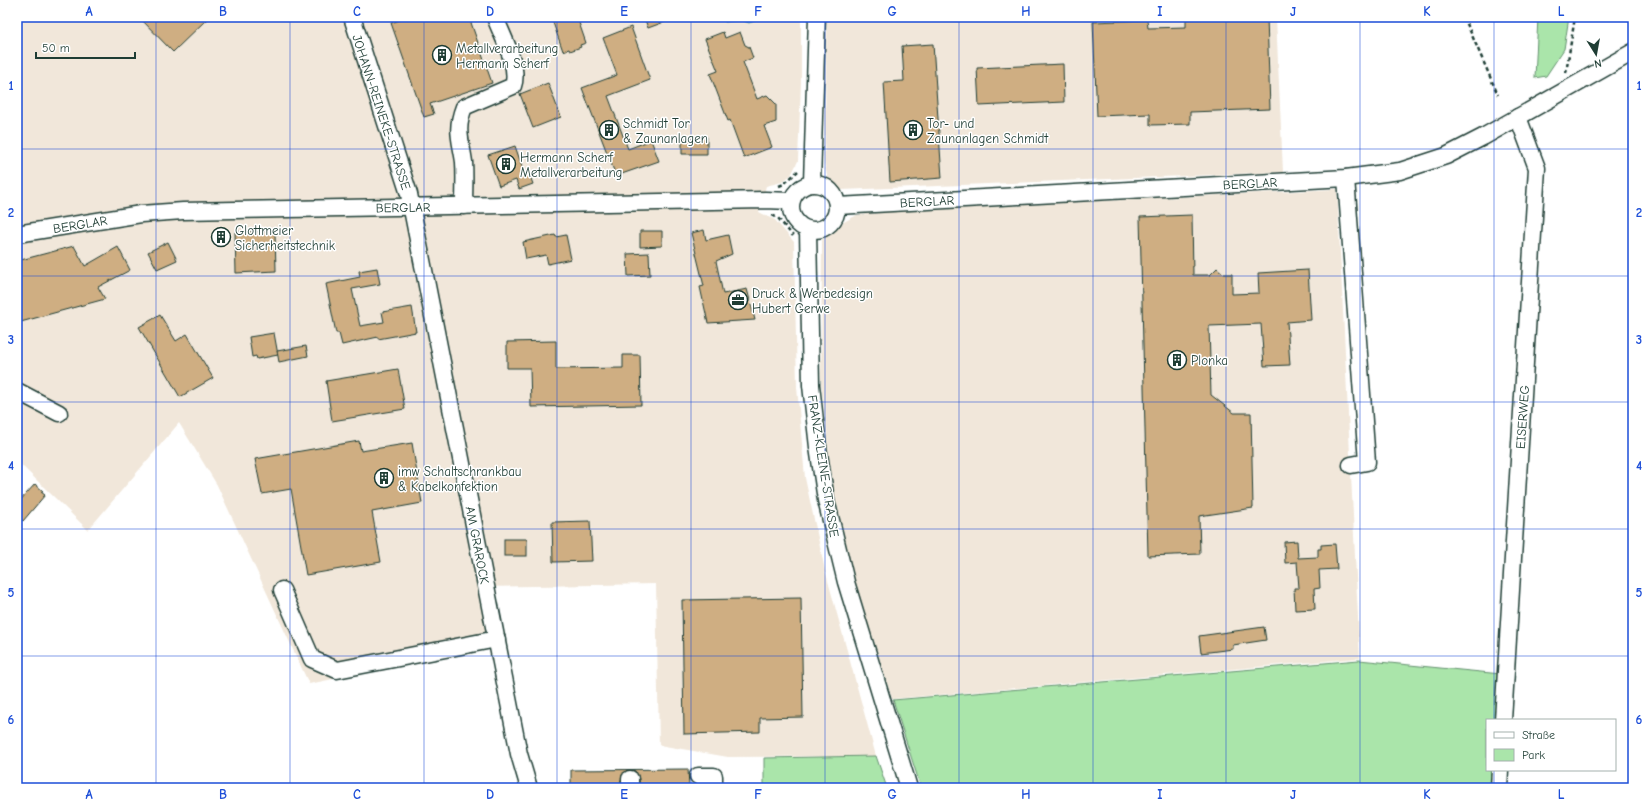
<svg xmlns="http://www.w3.org/2000/svg" width="1650" height="805" font-family="'Comic Neue',sans-serif">
  <rect width="100%" height="100%" fill="#fff"/>
  <filter id="ink" filterUnits="userSpaceOnUse"><feTurbulence type="fractalNoise" baseFrequency=".025" numOctaves="2"/><feDisplacementMap in="SourceGraphic" scale="8" xChannelSelector="R" yChannelSelector="G"/><feConvolveMatrix kernelMatrix="1 2 1 2 8 2 1 2 1" color-interpolation-filters="sRGB"/></filter>
  <g filter="url(#ink)">
    <g fill="#f1e7da">
      <polygon points="17,17 801,17 801,83 798,161 791,175 782,182 766,186 759,212 775,220 794,242 797,387 805,478 825,570 876,756 728,757 659,745 656,584 479,587 492,646 309,684 217,485 179,423 88,530 17,461"/>
      <polygon points="827,17 1276,17 1283,172 841,190 827,176 824,162"/>
      <polygon points="1337,189 1360,658 892,699 851,569 832,482 821,382 822,240 842,223 857,215 890,212"/>
    </g>
    <g fill="#aae5aa" stroke="#64916f">
      <polygon points="1538,17 1569,17 1564,49 1546,76 1535,78"/>
      <polygon points="1359,660 1501,674 1497,720 1487,720 1487,770 1493,770 1491,788 921,788 893,700"/>
      <polygon points="876,756 887,788 764,788 764,758"/>
    </g>
    <polygon fill="#8cdbea" stroke="#609ca1" points="721,17 767,17 749,23 741,20 725,22"/>
    <g fill="#cfae82" stroke="#1f3d34">
      <polygon points="139,17 209,17 173,52"/>
      <polygon points="408,17 469,17 492,83 430,104 434,114 424,117 391,23"/>
      <polygon points="551,17 577,17 586,43 580,45 581,47 570,51 569,49 563,51"/>
      <polygon points="644,17 675,17 675,18 648,28"/>
      <polygon points="1267,17 1270,109 1190,112 1190,124 1150,125 1150,114 1097,116 1093,22 1147,20 1148,28 1186,27 1186,19"/>
      <polygon points="631,27 650,80 608,96 628,149 651,140 659,161 616,176 582,88 617,75 603,38"/>
      <polygon points="723,32 725,38 740,32 745,45 749,47 753,58 743,62 757,99 767,95 776,104 776,122 764,126 772,147 744,158 730,120 728,121 710,74 718,71 705,39"/>
      <polygon points="933,44 942,178 890,182 884,82 904,81 902,46"/>
      <polygon points="1063,64 1064,102 979,106 977,68"/>
      <polygon points="548,83 561,117 533,128 520,94"/>
      <polygon points="707,137 707,154 682,154 682,138"/>
      <polygon points="515,146 524,172 528,171 533,184 519,189 516,180 499,186 488,155"/>
      <polygon points="1192,215 1193,275 1210,275 1217,268 1224,274 1232,274 1232,294 1259,293 1258,273 1308,270 1311,320 1287,322 1290,365 1264,366 1261,324 1209,326 1211,395 1234,413 1251,413 1253,508 1199,516 1200,554 1148,556 1140,217"/>
      <polygon points="704,230 706,240 728,235 732,254 716,261 723,294 747,289 755,320 708,323 700,287 704,286 691,233"/>
      <polygon points="275,231 276,271 236,273 235,232"/>
      <polygon points="640,231 662,231 662,246 640,247"/>
      <polygon points="555,235 556,237 566,235 571,259 548,264 546,255 526,259 523,242"/>
      <polygon points="168,242 177,260 157,269 148,252"/>
      <polygon points="74,246 85,266 118,247 130,270 98,287 105,299 17,323 17,261"/>
      <polygon points="649,253 650,275 628,276 627,254"/>
      <polygon points="377,268 380,284 352,289 360,326 384,322 382,312 412,307 416,332 378,339 378,337 342,345 339,333 336,333 326,284 360,277 359,271"/>
      <polygon points="160,315 176,341 187,334 213,378 180,397 139,327"/>
      <polygon points="274,333 278,355 257,359 256,356 252,357 249,337"/>
      <polygon points="556,341 556,369 623,368 623,355 640,355 641,405 531,407 530,368 507,368 507,342"/>
      <polygon points="306,346 308,356 279,362 277,351"/>
      <polygon points="398,369 405,409 332,421 326,381"/>
      <polygon points="359,441 361,451 412,443 422,503 372,512 381,562 306,575 291,489 262,494 255,459"/>
      <polygon points="35,484 43,491 41,492 45,495 23,521 17,516 17,504"/>
      <polygon points="590,521 592,561 553,562 552,522"/>
      <rect x="504" y="539" width="23" height="17"/>
      <polygon points="1297,541 1298,558 1318,557 1318,549 1321,549 1321,545 1335,544 1337,569 1319,570 1320,588 1314,589 1315,609 1295,610 1294,588 1299,588 1297,562 1285,563 1284,542"/>
      <polygon points="801,598 803,717 760,718 760,732 684,734 682,600"/>
      <polygon points="1264,627 1266,640 1233,645 1233,649 1201,653 1199,636"/>
      <polygon points="688,769 689,788 640,788 638,775 635,771 630,770 626,771 622,775 620,788 571,788 571,770"/>
    </g>
    <g fill="none" stroke-linecap="round" stroke-linejoin="round">
      <g stroke="#1f3d34" stroke-width="19">
        <g id="minor">
          <polyline points="352,17 409,194 519,754 529,788"/>
          <polyline points="1346,178 1367,462 1351,465"/>
          <polyline points="812,183 817,17"/>
          <circle cx="814" cy="207" r="23"/>
          <path d="M464 206C464 192 465 177 464 162 461 140 455 130 464 107L513 86C520 67 502 36 495 17"/>
          <polyline points="838,206 1238,184 1346,178 1400,171 1446,156 1483,137 1633,52"/>
          <polyline points="808,230 811,385 818,447 826,500 846,582 909,788"/>
          <polyline points="17,234 141,214 183,211 765,200 791,201"/>
          <polyline points="17,391 59,413"/>
          <polyline points="282,590 312,659 337,670 497,639"/>
          <polyline points="1503,720 1537,168 1518,117"/>
          <polyline points="698,776 714,776 714,788"/>
          <polyline points="630,779 630,788"/>
          <polyline points="1499,788 1500,770"/>
        </g>
      </g>
      <g stroke="#1f3d34" stroke-width="2.5" stroke-dasharray="4 3" stroke-linecap="butt">
        <polyline points="1464,17 1498,95"/>
        <polyline points="1566,73 1575,17"/>
        <polyline points="779,186 784,184 798,171"/>
        <polyline points="772,215 778,218 793,236"/>
      </g>
      <use href="#minor" stroke="#fff" stroke-width="16"/>
    </g>
  </g>
  <path fill="none" stroke="#1d4ed8" stroke-width="1" stroke-opacity="0.55" d="M156 17V788M290 17V788M424 17V788M557 17V788M691 17V788M825 17V788M959 17V788M1093 17V788M1226 17V788M1360 17V788M1494 17V720M17 149H1633M17 276H1633M17 402H1633M17 529H1633M17 656H1633M1494 770V788"/>
  <defs>
    <g id="building-ring" transform="scale(1)"><circle r="9.5" fill="#fff" stroke="#1f3d34" stroke-width="1.5"/><path d="M-4-6H4V6H1V3H-1V6H-4ZM-2.5-4.3h1.7v1.8h-1.7ZM.8-4.3h1.7v1.8H.8ZM-2.5-1h1.7V.8h-1.7ZM.8-1h1.7V.8H.8Z" fill="#1f3d34"/></g>
    <g id="office-ring" transform="scale(1)"><circle r="9.5" fill="#fff" stroke="#1f3d34" stroke-width="1.5"/><path d="M-6-3h4V-5.5h4V-3h4V5H-6ZM-1-4.5V-3h2v-1.5ZM-6 0V1H6V0Z" fill="#1f3d34"/></g>
  </defs>
  <g fill-rule="evenodd">
    <use href="#building-ring" x="442" y="55"/>
    <use href="#building-ring" x="609" y="130"/>
    <use href="#building-ring" x="913" y="130"/>
    <use href="#building-ring" x="506" y="164"/>
    <use href="#building-ring" x="221" y="237"/>
    <use href="#office-ring" x="738" y="300"/>
    <use href="#building-ring" x="1177" y="360"/>
    <use href="#building-ring" x="384" y="478"/>
  </g>
  <g text-anchor="middle" stroke-width="3" stroke-linejoin="round" paint-order="stroke">
    <g font-size="13" fill="#1f3d34" stroke="#fff" text-anchor="start">
      <text x="456" y="53">Metallverarbeitung<tspan x="456" dy="15">Hermann Scherf</tspan></text>
      <text x="623" y="128">Schmidt Tor<tspan x="623" dy="15">&amp; Zaunanlagen</tspan></text>
      <text x="927" y="128">Tor- und<tspan x="927" dy="15">Zaunanlagen Schmidt</tspan></text>
      <text x="520" y="162">Hermann Scherf<tspan x="520" dy="15">Metallverarbeitung</tspan></text>
      <text x="235" y="235">Glottmeier<tspan x="235" dy="15">Sicherheitstechnik</tspan></text>
      <text x="752" y="298">Druck &amp; Werbedesign<tspan x="752" dy="15">Hubert Gerwe</tspan></text>
      <text x="1191" y="365">Plonka</text>
      <text x="398" y="476">imw Schaltschrankbau<tspan x="398" dy="15">&amp; Kabelkonfektion</tspan></text>
    </g>
    <g font-size="13" fill="#1f3d34" stroke="#fff">
      <text transform="translate(382 112) rotate(72)" y="5">JOHANN-REINEKE-STRASSE</text>
      <text transform="translate(1250 183) rotate(-3)" y="5">BERGLAR</text>
      <text transform="translate(927 201) rotate(-3)" y="5">BERGLAR</text>
      <text transform="translate(403 207) rotate(-1)" y="5">BERGLAR</text>
      <text transform="translate(80 224) rotate(-9)" y="5">BERGLAR</text>
      <text transform="translate(1522 417) rotate(-86)" y="5">EISERWEG</text>
      <text transform="translate(824 466) rotate(81)" y="5">FRANZ-KLEINE-STRASSE</text>
      <text transform="translate(478 545) rotate(79)" y="5">AM GRAROCK</text>
    </g>
  </g>
  <rect width="1650" height="805" fill="none" stroke="#fff" stroke-width="44"/>
  <rect x="1486" y="719" width="130" height="52" fill="#ffffff" stroke="#a5b1ae"/>
  <rect x="1494" y="732" width="20" height="6" fill="#ffffff" stroke="#a5b1ae"/>
  <text x="1522" y="739" font-size="12" fill="#1f3d34">Straße</text>
  <rect x="1494" y="749" width="20" height="12" fill="#aae5aa" stroke="#a5b1ae"/>
  <text x="1522" y="759" font-size="12" fill="#1f3d34">Park</text>
  <g transform="translate(1596 54) rotate(169)" stroke="#ffffff" stroke-width="3" paint-order="stroke">
  <path d="M0-3L7 15L0 10L-7 15Z" fill="#1f3d34"/>
  <text y="-6" font-size="11" font-weight="bold" text-anchor="middle" fill="#1f3d34">N</text>
  </g>
  <path d="M36 52v6h99v-6" fill="none" stroke="#1f3d34" stroke-width="2"/>
  <text x="42" y="52" font-size="12" fill="#1f3d34" stroke="#ffffff" stroke-width="3" paint-order="stroke">50 m</text>
  <rect x="22" y="22" width="1606" height="761" fill="none" stroke="#1d4ed8" stroke-width="1.5"/>
  <g font-size="13" text-anchor="middle" font-weight="bold" fill="#1d4ed8">
    <text x="89" y="16">A</text>
    <text x="223" y="16">B</text>
    <text x="357" y="16">C</text>
    <text x="490" y="16">D</text>
    <text x="624" y="16">E</text>
    <text x="758" y="16">F</text>
    <text x="892" y="16">G</text>
    <text x="1026" y="16">H</text>
    <text x="1160" y="16">I</text>
    <text x="1293" y="16">J</text>
    <text x="1427" y="16">K</text>
    <text x="1561" y="16">L</text>
    <text x="11" y="90">1</text>
    <text x="1639" y="90">1</text>
    <text x="11" y="217">2</text>
    <text x="1639" y="217">2</text>
    <text x="11" y="344">3</text>
    <text x="1639" y="344">3</text>
    <text x="11" y="470">4</text>
    <text x="1639" y="470">4</text>
    <text x="11" y="597">5</text>
    <text x="1639" y="597">5</text>
    <text x="11" y="724">6</text>
    <text x="1639" y="724">6</text>
    <text x="89" y="799">A</text>
    <text x="223" y="799">B</text>
    <text x="357" y="799">C</text>
    <text x="490" y="799">D</text>
    <text x="624" y="799">E</text>
    <text x="758" y="799">F</text>
    <text x="892" y="799">G</text>
    <text x="1026" y="799">H</text>
    <text x="1160" y="799">I</text>
    <text x="1293" y="799">J</text>
    <text x="1427" y="799">K</text>
    <text x="1561" y="799">L</text>
  </g>
</svg>
